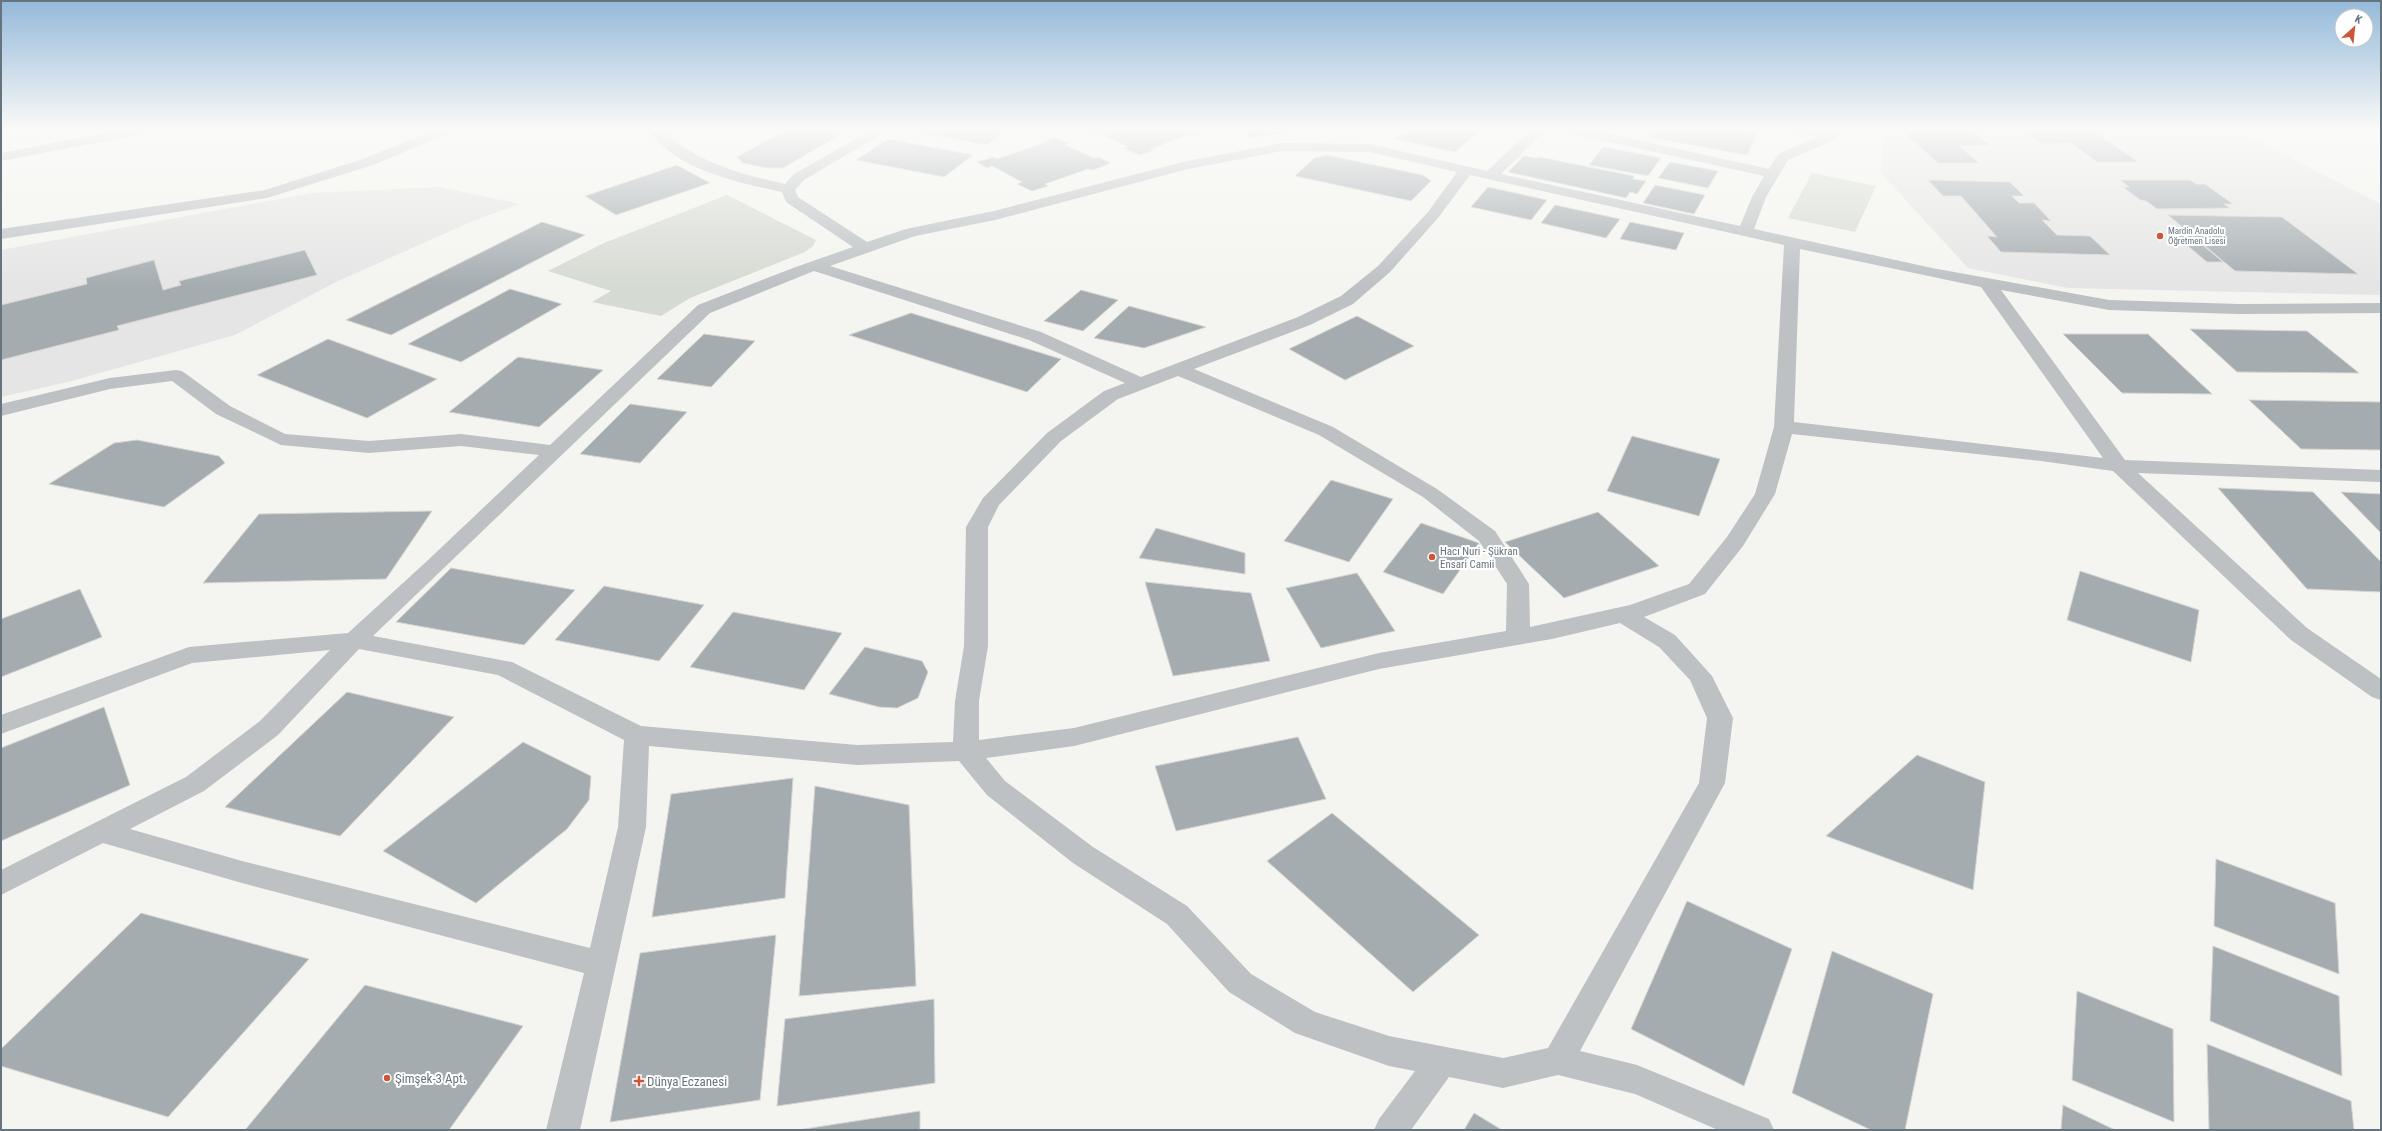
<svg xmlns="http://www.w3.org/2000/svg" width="2382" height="1131" font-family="'Roboto Condensed',sans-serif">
  <rect width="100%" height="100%" fill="#f4f4f0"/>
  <g fill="#e4e5e4">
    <polygon points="1,129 83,129 1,145"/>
    <polygon points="1888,129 2234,129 2381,204 2381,295 2068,288 1968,268 1881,173 1884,132"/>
    <polygon points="439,187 520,204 475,220 338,281 235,335 68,382 1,397 1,250 312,193"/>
  </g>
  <g fill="#d5dad2">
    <polygon points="1812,173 1876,186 1855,232 1788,218"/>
    <polygon points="727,195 816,240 813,246 805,252 690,298 661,316 592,302 611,291 548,271 604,243"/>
  </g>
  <g fill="#a4acb0" stroke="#d5d5d3">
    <polygon points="787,129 834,129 841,134 783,168 767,168 743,163 737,157"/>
    <polygon points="902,129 1008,129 987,145"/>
    <polygon points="1083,129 1208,129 1211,130 1194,136 1189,135 1150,149 1154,150 1139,155 1124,148 1128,147 1098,132 1093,134"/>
    <polygon points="1243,129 1339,129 1318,131 1315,129 1250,138"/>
    <polygon points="1408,129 1482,129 1455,152 1395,139"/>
    <polygon points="1653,129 1732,129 1758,133 1747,155 1648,137"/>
    <polygon points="1900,129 1970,129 1990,145 1959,146 1979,163 1938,163"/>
    <polygon points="2023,129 2091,129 2138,162 2097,162 2071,143 2042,144"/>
    <polygon points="1056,137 1069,143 1065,145 1094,158 1098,157 1111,163 1093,170 1088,169 1045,184 1048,186 1032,191 1017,184 1022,182 992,166 987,168 977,162 994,157 997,159 1047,142 1044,141"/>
    <polygon points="888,139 973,155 944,177 856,160"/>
    <polygon points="1603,147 1661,158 1648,176 1589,165"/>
    <polygon points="1326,155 1423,175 1431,181 1411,201 1295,176 1314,158"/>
    <polygon points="1524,156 1536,158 1540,157 1634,176 1633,179 1646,181 1637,194 1630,192 1626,198 1508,172"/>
    <polygon points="1670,162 1718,171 1708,188 1658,178"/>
    <polygon points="677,165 710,183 616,215 585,196"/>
    <polygon points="1928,180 2010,182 2024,196 2012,196 2019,203 2034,203 2051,221 2042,220 2057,235 2090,236 2110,255 2001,252 1987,236 1997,237 1961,196 1943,196"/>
    <polygon points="2120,180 2190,180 2196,184 2205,184 2233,204 2224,204 2230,208 2157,209 2146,201 2140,200 2123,187 2129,187"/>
    <polygon points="1655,185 1705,195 1694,214 1643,203"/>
    <polygon points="1488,187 1547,200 1531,220 1471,207"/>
    <polygon points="1555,205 1620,219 1606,238 1541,223"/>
    <polygon points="2168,215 2282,217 2358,274 2235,271"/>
    <polygon points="542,222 585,235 391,335 346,320"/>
    <polygon points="1630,222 1684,233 1676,250 1620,239"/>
    <polygon points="2165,227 2181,227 2223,262 2207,262"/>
    <polygon points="305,250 317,275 117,326 119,330 1,360 1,305 87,284 86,278 154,260 163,290 181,285 179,281"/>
    <polygon points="510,289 562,304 461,362 408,344"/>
    <polygon points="1081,290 1118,300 1083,331 1044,321"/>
    <polygon points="1129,306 1206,327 1144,348 1094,338"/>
    <polygon points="911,313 1061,359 1027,392 849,335"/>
    <polygon points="1357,316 1414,346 1345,380 1289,349"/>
    <polygon points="2190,329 2307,331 2359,373 2237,372"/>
    <polygon points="704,334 755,341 711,387 657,379"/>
    <polygon points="2063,334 2148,334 2212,394 2122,393"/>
    <polygon points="328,339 437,379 367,418 257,375"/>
    <polygon points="518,357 603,370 539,427 449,412"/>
    <polygon points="2249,400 2381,402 2381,450 2301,449"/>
    <polygon points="630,404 687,412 640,463 580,454"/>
    <polygon points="1632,436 1720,459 1699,516 1607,491"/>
    <polygon points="137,440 219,456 225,463 164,507 49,484 114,443"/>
    <polygon points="1331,480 1393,499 1349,562 1284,541"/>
    <polygon points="2218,488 2313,492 2381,562 2381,592 2307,589"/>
    <polygon points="2341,492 2381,494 2381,533"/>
    <polygon points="432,511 386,579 203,583 259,514"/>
    <polygon points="1598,512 1659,566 1564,598 1505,542"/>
    <polygon points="1421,523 1479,543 1443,594 1383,572"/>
    <polygon points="1156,528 1245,553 1245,574 1139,558"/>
    <polygon points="451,568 575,590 524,645 396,622"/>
    <polygon points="2080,571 2199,610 2191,662 2067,620"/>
    <polygon points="1357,573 1395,631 1321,648 1286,588"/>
    <polygon points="1145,582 1251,593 1270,661 1173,676"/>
    <polygon points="604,586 704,605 659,661 555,640"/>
    <polygon points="80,589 102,637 1,677 1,619"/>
    <polygon points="733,612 842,633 804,690 690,667"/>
    <polygon points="865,647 922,661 928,672 918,698 897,708 879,707 829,694"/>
    <polygon points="347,692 454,717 340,836 225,807"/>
    <polygon points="104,707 130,785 1,841 1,748"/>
    <polygon points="1298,737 1326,799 1176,831 1155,766"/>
    <polygon points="523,742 591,776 589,800 567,829 476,903 383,851"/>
    <polygon points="1917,755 1985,782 1973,890 1826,836"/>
    <polygon points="793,778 785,898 652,917 671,794"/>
    <polygon points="815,786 909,805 916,986 799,996"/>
    <polygon points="1332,813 1479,935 1413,992 1267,861"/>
    <polygon points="2216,859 2335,903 2339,974 2214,926"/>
    <polygon points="1687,901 1792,949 1744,1086 1631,1029"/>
    <polygon points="141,913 309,959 168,1117 1,1066 1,1049"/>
    <polygon points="776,935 760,1100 610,1122 640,953"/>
    <polygon points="2213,946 2339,996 2342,1076 2210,1021"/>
    <polygon points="1832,951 1933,994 1905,1130 1871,1130 1792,1093"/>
    <polygon points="365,985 523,1026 449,1130 245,1130"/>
    <polygon points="2077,991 2173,1029 2174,1122 2072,1080"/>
    <polygon points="934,999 935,1083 777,1106 785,1019"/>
    <polygon points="2207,1044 2351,1101 2354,1130 2209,1130"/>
    <polygon points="2063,1105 2115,1130 2061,1130"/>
    <polygon points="920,1111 920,1130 798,1130"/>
    <polygon points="1474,1113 1502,1130 1464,1130"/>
  </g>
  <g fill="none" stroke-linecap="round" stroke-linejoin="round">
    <g fill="#bdc1c4" fill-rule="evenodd">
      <polygon points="126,129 154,129 147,133 1,161 1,153"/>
      <polygon points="436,129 454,129 452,132 373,165 267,198 1,239 1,229 265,190 363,159"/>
      <path d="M647 129H662C695 162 740 174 785 184L794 174 873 129H890L804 180 795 190 798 197 867 242 906 229 994 211 1187 161 1282 143 1370 144 1487 171 1532 129H1547L1501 174 1740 226 1752 197 1764 176 1569 133 1562 129H1587L1769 169 1778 154 1817 137 1787 132 1785 129 1828 131 1829 129H1843L1837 139 1788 160 1766 197 1754 229 1932 268 2109 300 2238 304 2381 303V313L2238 314 2109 310 2001 290 2125 460 2381 470V482L2138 473 2307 628 2381 679V700L2372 697 2291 640 2113 471 2041 461 1792 434 1775 494 1743 546 1705 594 1644 617 1675 635 1712 676 1733 718 1725 783 1580 1051 1637 1065 1769 1119 1774 1130H1718L1635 1094 1558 1075 1503 1088 1449 1077 1411 1130H1374L1379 1119 1415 1071 1389 1066 1295 1033 1229 992 1167 924 1073 863 987 795 959 761 857 765 649 746 646 827 580 1130H546L584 973 242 883 103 843 1 895V870L186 777 260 721 330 650 192 663 1 734V715L189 647 348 633 426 562 539 455 461 446 369 453 281 445 216 414 172 381 110 389 1 416V404L110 378 176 370 182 371 230 406 285 434 369 441 461 434 550 445 698 305 793 268 853 247 786 202 782 192C736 182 676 170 647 129ZM1282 151 1370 152 1457 172 1428 212 1378 266 1341 296 1298 317 1141 377 1041 332 830 266 915 236 995 220 1188 169ZM1470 175 1784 245 1774 427 1755 494 1727 537 1689 584 1630 605 1530 627 1529 584 1495 531 1437 489 1333 427 1194 369 1310 325 1353 304 1390 272 1438 218ZM1800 249 1981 287 2103 458 1794 422ZM814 271 1029 340 1125 383 1104 391 1047 433 983 498 966 527 964 646 955 701 953 742 857 745 641 726 512 662 373 636 710 313ZM1178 376 1319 435 1423 497 1479 541 1507 584 1506 631 1379 653 1074 728 979 740V701L988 646V527L999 505 1061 441 1118 399ZM1620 623 1659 647 1690 680 1707 718 1699 783 1548 1048 1503 1058 1389 1036 1315 1012 1251 974 1187 906 1093 847 1005 781 986 758 1074 746 1379 669 1552 639ZM359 649 498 675 624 740 618 827 590 948 242 861 130 829 204 791 278 735Z"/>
    </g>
  </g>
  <linearGradient id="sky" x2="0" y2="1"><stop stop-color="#94b9da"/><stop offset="0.45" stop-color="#fafaf8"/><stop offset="1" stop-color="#fafaf8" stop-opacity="0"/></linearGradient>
  <rect width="2382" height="287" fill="url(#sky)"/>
  <g fill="#cd5638" stroke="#fff" stroke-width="1.5">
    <circle cx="2160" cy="236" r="4"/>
    <circle cx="1432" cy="557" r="4"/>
    <circle cx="387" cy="1078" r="4"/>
    <path d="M637 1075h4v4h4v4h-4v4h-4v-4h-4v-4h4z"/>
  </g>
  <g text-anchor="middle" stroke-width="4" stroke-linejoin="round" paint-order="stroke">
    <g font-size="9" fill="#66747e" stroke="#fff" text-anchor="start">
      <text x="2168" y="234">Mardin Anadolu<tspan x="2168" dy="10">Öğretmen Lisesi</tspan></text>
    </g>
    <g font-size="11" fill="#66747e" stroke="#fff" text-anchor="start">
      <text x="1440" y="555">Hacı Nuri - Şükran<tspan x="1440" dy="13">Ensari Camii</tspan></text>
    </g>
    <g font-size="13" fill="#66747e" stroke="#fff" text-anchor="start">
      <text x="395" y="1083">Şimşek-3 Apt.</text>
      <text x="647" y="1086">Dünya Eczanesi</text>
    </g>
  </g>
  <rect width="2382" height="1131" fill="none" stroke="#66747e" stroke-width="4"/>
  <g transform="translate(2354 28) rotate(27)"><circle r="19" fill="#ffffff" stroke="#c2c7cb"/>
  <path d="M0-3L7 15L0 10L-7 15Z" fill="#cd5638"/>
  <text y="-6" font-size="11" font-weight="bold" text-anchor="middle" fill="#66747e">K</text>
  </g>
</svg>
